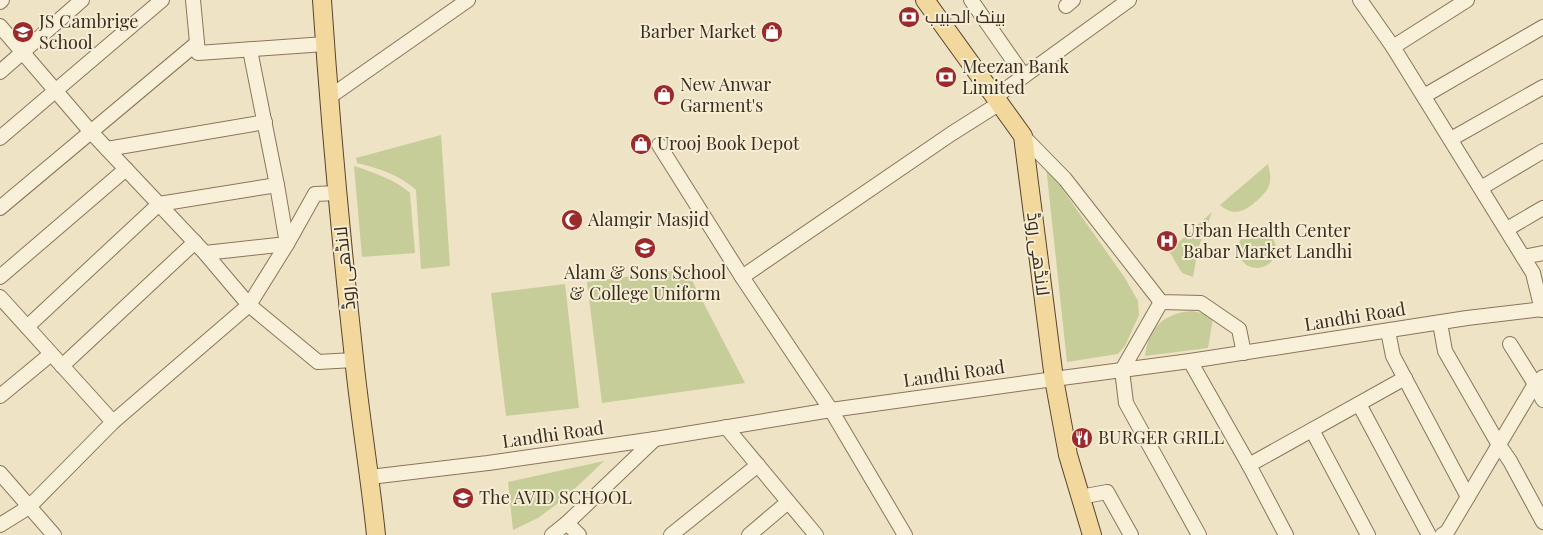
<svg xmlns="http://www.w3.org/2000/svg" width="1543" height="535" font-family="'Playfair Display',Cairo,serif">
  <rect width="100%" height="100%" fill="#efe3c5"/>
  <g fill="#c7cd99">
    <path d="M441 135 450 266 421 269 416 190C400 175 378 168 357 163L356 158Z"/>
    <path d="M1268 164C1270 172 1272 180 1268 188 1267 191 1263 194 1261 197 1248 209 1236 219 1220 205Z"/>
    <path d="M354 166C375 173 394 179 410 193L415 253 362 257Z"/>
    <polygon points="1046,166 1125,278 1138,301 1139,315 1125,346 1118,354 1067,362"/>
    <polygon points="1212,212 1198,249 1193,277 1182,273 1169,251"/>
    <circle cx="1257" cy="249" r="19"/>
    <polygon points="686,269 745,383 602,403 587,282"/>
    <polygon points="565,284 579,408 506,416 491,293"/>
    <path d="M1192 311 1202 313 1213 318 1208 348 1145 356C1148 328 1164 313 1192 311Z"/>
    <polygon points="604,461 565,498 538,518 513,530 508,482"/>
  </g>
  <g fill="none" stroke-linecap="round" stroke-linejoin="round">
    <g stroke="#8a755b" stroke-width="16">
      <g id="minor">
        <polyline points="193,0 198,53 325,44"/>
        <polyline points="971,0 1024,76"/>
        <polyline points="1360,0 1393,47 1533,273 1542,310"/>
        <polyline points="0,2 2,0"/>
        <polyline points="1066,6 1073,0"/>
        <polyline points="0,26 91,132 205,253 249,305 318,362 354,360"/>
        <polyline points="1393,47 1467,0"/>
        <polyline points="0,72 82,0"/>
        <polyline points="1424,96 1543,27"/>
        <polyline points="995,97 1129,0"/>
        <polyline points="328,98 468,0"/>
        <polyline points="1023,136 1065,179 1161,302 1201,303 1239,329 1244,353"/>
        <polyline points="0,138 162,0"/>
        <polyline points="1451,139 1543,87"/>
        <polyline points="659,145 742,277 831,410 905,535"/>
        <polyline points="107,149 265,122"/>
        <polyline points="1481,188 1543,151"/>
        <polyline points="0,208 197,43"/>
        <polyline points="1507,229 1543,208"/>
        <polyline points="205,253 287,244 277,185 250,50"/>
        <polyline points="1523,257 1543,253"/>
        <polyline points="0,277 126,169"/>
        <polyline points="742,277 951,134 1000,103"/>
        <polyline points="0,297 113,422"/>
        <polyline points="1161,302 1122,370 1126,403 1199,535"/>
        <polyline points="1440,323 1445,351 1499,445 1510,461 1543,522"/>
        <polyline points="27,327 159,204 277,185"/>
        <polyline points="1388,331 1393,356 1468,497"/>
        <polyline points="1510,344 1535,384 1543,400"/>
        <polyline points="1190,361 1249,465 1286,535"/>
        <polyline points="62,366 195,242"/>
        <polyline points="0,396 51,354"/>
        <polyline points="1359,404 1429,535"/>
        <polyline points="726,427 816,535"/>
        <polyline points="1312,430 1368,535"/>
        <polyline points="1249,465 1405,378"/>
        <polyline points="0,473 54,535"/>
        <polyline points="370,477 488,463 655,439 831,410 1054,379 1190,361 1467,318 1543,309"/>
        <polyline points="1080,497 1107,492 1131,535"/>
        <polyline points="567,523 579,535"/>
        <polyline points="0,525 29,507 113,422 249,305 287,244 315,194 337,193"/>
        <polyline points="552,535 567,523 655,439"/>
        <polyline points="671,535 758,465"/>
        <polyline points="749,535 788,502"/>
        <polyline points="1442,535 1447,532 1535,384 1543,377"/>
      </g>
    </g>
    <g stroke="#58432f" stroke-width="20">
      <g id="major">
        <path d="M322 0C330 120 341 239 354 358 360 417 370 476 376 535"/>
        <polyline points="925,0 1023,136 1054,379 1068,455 1092,535"/>
      </g>
    </g>
    <use href="#minor" stroke="#f9f0d9" stroke-width="14"/>
    <use href="#major" stroke="#f2d89d" stroke-width="18"/>
  </g>
  <defs>
    <g id="bank-disc" transform="scale(1.125)"><circle r="9.5" fill="#9a2b2a" stroke="#f6edd5"/><path d="M-6-4H6V4H-6ZM0-2.3a2.3 2.3 0 1 0 0 4.6a2.3 2.3 0 1 0 0-4.6Z" fill="#fff"/></g>
    <g id="school-disc" transform="scale(1.125)"><circle r="9.5" fill="#9a2b2a" stroke="#f6edd5"/><path d="M0-5L7-2L0 1L-7-2ZM-4 1L0 2.5L4 1V4Q0 6-4 4Z" fill="#fff"/></g>
    <g id="shop-disc" transform="scale(1.125)"><circle r="9.5" fill="#9a2b2a" stroke="#f6edd5"/><path d="M-5-2.5h2.3a2.7 3.5 0 0 1 5.4 0H5L5.5 6h-11ZM-1.5-2.5h3a1.5 2.3 0 0 0-3 0Z" fill="#fff"/></g>
    <g id="mosque-disc" transform="scale(1.125)"><circle r="9.5" fill="#9a2b2a" stroke="#f6edd5"/><path d="M3.5-4.9A6 6 0 1 0 3.5 4.9A5 5 0 1 1 3.5-4.9Z" fill="#fff"/></g>
    <g id="hospital-disc" transform="scale(1.125)"><circle r="9.5" fill="#9a2b2a" stroke="#f6edd5"/><path d="M-5-5h3v3.5h4V-5h3V5h-3V1.5h-4V5h-3Z" fill="#fff"/></g>
    <g id="restaurant-disc" transform="scale(1.125)"><circle r="9.5" fill="#9a2b2a" stroke="#f6edd5"/><path d="M-5-6h1v4h1v-4h1v4h1v-4h1v5L-1.5 .5V6h-2V.5L-5-1ZM5-6V6H3V1.5H1.5Q1.5-4 5-6Z" fill="#fff"/></g>
  </defs>
  <g fill-rule="evenodd">
    <use href="#bank-disc" x="909" y="17"/>
    <use href="#school-disc" x="23" y="32"/>
    <use href="#shop-disc" x="772" y="32"/>
    <use href="#bank-disc" x="946" y="77"/>
    <use href="#shop-disc" x="664" y="95"/>
    <use href="#shop-disc" x="641" y="144"/>
    <use href="#mosque-disc" x="572" y="220"/>
    <use href="#hospital-disc" x="1167" y="241"/>
    <use href="#school-disc" x="645" y="248"/>
    <use href="#restaurant-disc" x="1082" y="438"/>
    <use href="#school-disc" x="463" y="498"/>
  </g>
  <g text-anchor="middle" stroke-width="4" stroke-linejoin="round" paint-order="stroke">
    <g font-size="18" fill="#3a2c1f" stroke="#f6edd5" text-anchor="start">
      <text x="925" y="23">بينک الحبيب</text>
      <text x="39" y="28">JS Cambrige<tspan x="39" dy="21">School</tspan></text>
      <text x="756" y="38" text-anchor="end">Barber Market</text>
      <text x="962" y="73">Meezan Bank<tspan x="962" dy="21">Limited</tspan></text>
      <text x="680" y="91">New Anwar<tspan x="680" dy="21">Garment's</tspan></text>
      <text x="657" y="150">Urooj Book Depot</text>
      <text x="588" y="226">Alamgir Masjid</text>
      <text x="1183" y="237">Urban Health Center<tspan x="1183" dy="21">Babar Market Landhi</tspan></text>
      <text x="645" y="279" text-anchor="middle">Alam &amp; Sons School<tspan x="645" dy="21">&amp; College Uniform</tspan></text>
      <text x="1098" y="444">BURGER GRILL</text>
      <text x="479" y="504">The AVID SCHOOL</text>
    </g>
    <g font-size="18" fill="#3a2c1f" stroke="#f6edd5">
      <text transform="translate(1038 254) rotate(83)" y="6">لانڈھی روڈ</text>
      <text transform="translate(345 268) rotate(-96)" y="6">لانڈھی روڈ</text>
      <text transform="translate(1355 317) rotate(-9)" y="6">Landhi Road</text>
      <text transform="translate(954 374) rotate(-8)" y="6">Landhi Road</text>
      <text transform="translate(553 435) rotate(-8)" y="6">Landhi Road</text>
    </g>
  </g>
</svg>
